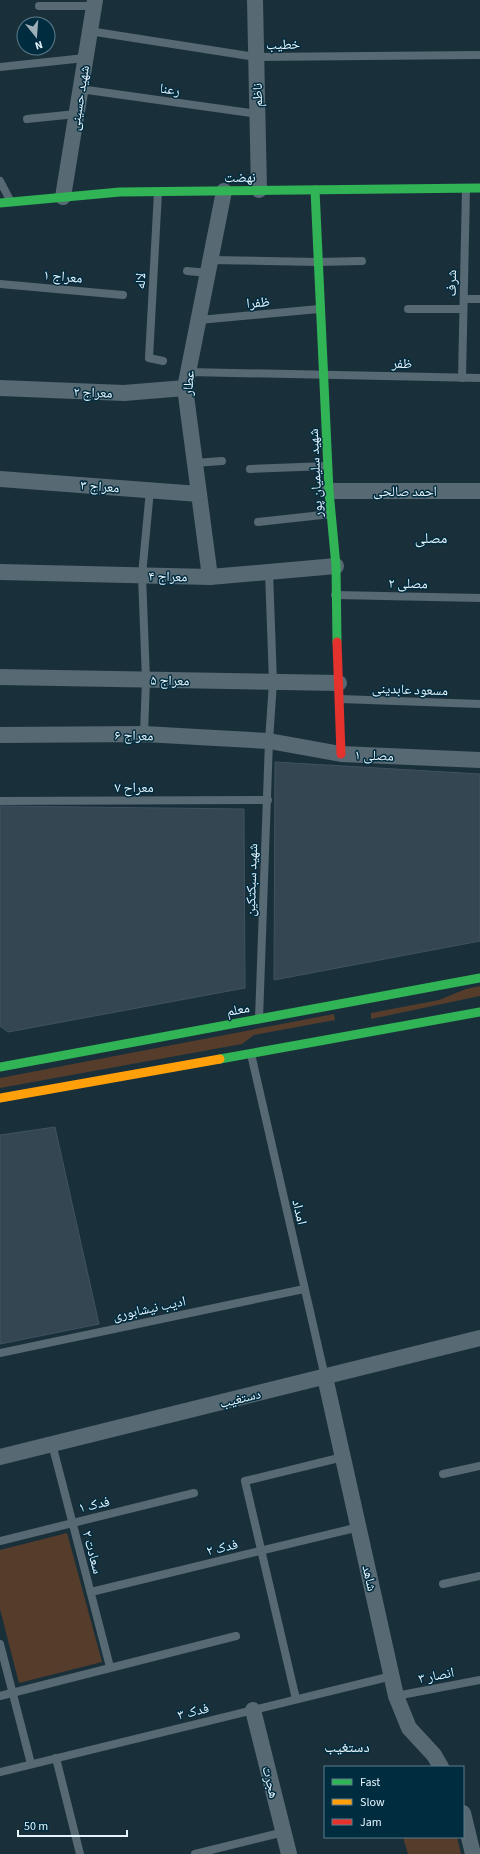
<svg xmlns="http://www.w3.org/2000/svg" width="480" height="1854" font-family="'Source Sans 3','Noto Naskh Arabic',sans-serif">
  <rect width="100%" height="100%" fill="#19303b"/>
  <g fill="#563c2b">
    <polygon points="480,986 480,996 371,1019 371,1013 439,1000 466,989"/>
    <polygon points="334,1014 335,1020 254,1035 242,1044 0,1088 0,1078"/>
    <polygon points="67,1533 102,1662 19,1683 0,1609 0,1550"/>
    <polygon points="403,1837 457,1837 461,1854 408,1854"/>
  </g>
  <g fill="#344652" stroke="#405261">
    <polygon points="275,762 480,774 480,941 274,980"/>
    <polygon points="0,806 244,809 245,988 8,1032 0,1026"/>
    <polygon points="55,1127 99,1324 0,1344 0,1135"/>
  </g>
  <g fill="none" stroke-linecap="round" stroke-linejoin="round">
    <g stroke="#576972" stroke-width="8">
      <polyline points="39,6 94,6"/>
      <polyline points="89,31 256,57 480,55"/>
      <polyline points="0,67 85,58"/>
      <polyline points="80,89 258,114"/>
      <polyline points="27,119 76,114"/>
      <polyline points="0,181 10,200"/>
      <polyline points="158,192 149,358 163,361"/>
      <polyline points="210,260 318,262 362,261"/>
      <polyline points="187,271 208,273"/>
      <polyline points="0,284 123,295"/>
      <polyline points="464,299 480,299"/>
      <polyline points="408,309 463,309"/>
      <polyline points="199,320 319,309"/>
      <polyline points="188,372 480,378"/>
      <polyline points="462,378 466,189"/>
      <polyline points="195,463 222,461"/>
      <polyline points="250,469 327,466"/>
      <polyline points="258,522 331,514"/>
      <polyline points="335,595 480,598"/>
      <polyline points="340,699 480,704"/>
      <polyline points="144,734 146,680 142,575 150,490"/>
      <polyline points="0,801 268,800"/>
      <polyline points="259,1019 269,741 273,682 269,572"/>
      <polyline points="251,1054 325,1377"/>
      <polyline points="0,1353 304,1289"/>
      <polyline points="52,1444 110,1667"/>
      <polyline points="443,1474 480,1466"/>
      <polyline points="0,1541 194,1493"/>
      <polyline points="443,1584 480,1576"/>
      <polyline points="91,1592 359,1527"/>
      <polyline points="0,1644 31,1764"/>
      <polyline points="0,1696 236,1636"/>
      <polyline points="396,1696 480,1680"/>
      <polyline points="296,1699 245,1481 343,1457"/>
      <polyline points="56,1758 80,1854"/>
      <polyline points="0,1772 392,1676"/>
      <polyline points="195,1854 284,1832"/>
    </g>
    <g stroke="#576972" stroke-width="16">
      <polyline points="255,0 259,190"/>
      <polyline points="63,197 95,0"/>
      <polyline points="0,388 124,393 185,388"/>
      <polyline points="0,479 199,494"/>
      <polyline points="329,491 480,491"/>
      <polyline points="0,572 210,577 336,566"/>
      <polyline points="210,577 185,388 224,191"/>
      <polyline points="0,677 339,683"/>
      <polyline points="0,735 144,734 269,741 341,754 480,760"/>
      <polyline points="325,1377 396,1696 409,1728 434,1755 441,1767"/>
      <polyline points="0,1457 480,1338"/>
      <polyline points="253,1710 289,1854"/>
      <polyline points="463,1813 473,1854"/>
    </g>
    <g stroke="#30b455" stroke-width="9">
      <polyline points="315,190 329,491 336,566 337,642"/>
      <polyline points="0,203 120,192 480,188"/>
      <polyline points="220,1059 480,1012"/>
      <polyline points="0,1067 480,978"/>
    </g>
    <polyline stroke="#ff9f0a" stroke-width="9" points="0,1098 220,1059"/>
    <polyline stroke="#e5322d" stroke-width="9" points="337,642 341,754"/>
  </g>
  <g text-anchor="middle" stroke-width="3" stroke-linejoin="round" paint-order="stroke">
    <g font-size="14" fill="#e5f4fd" stroke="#002c3f">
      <text transform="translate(283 44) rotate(-1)" y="5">خطیب</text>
      <text transform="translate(170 89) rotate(8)" y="5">رعنا</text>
      <text transform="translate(257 95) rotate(-91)" y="5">ناظم</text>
      <text transform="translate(79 98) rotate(-81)" y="5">شهید حسینی</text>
      <text transform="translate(240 177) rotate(-1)" y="5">نهضت</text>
      <text transform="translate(63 276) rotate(5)" y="5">معراج ۱</text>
      <text transform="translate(140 281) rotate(-87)" y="5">لاله</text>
      <text transform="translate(451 283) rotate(-89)" y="5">شرف</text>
      <text transform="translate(258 302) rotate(-5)" y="5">ظفرا</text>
      <text transform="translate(402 363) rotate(2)" y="5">ظفر</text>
      <text transform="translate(188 383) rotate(-85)" y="5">عطار</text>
      <text transform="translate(93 392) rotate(2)" y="5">معراج ۲</text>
      <text transform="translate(315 473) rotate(-93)" y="5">شهید سلیمیان پور</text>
      <text transform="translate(100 486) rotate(4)" y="5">معراج ۳</text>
      <text x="405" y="496">احمد صالحی</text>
      <text transform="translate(168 576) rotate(1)" y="5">معراج ۴</text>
      <text transform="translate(408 583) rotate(1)" y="5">مصلی ۲</text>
      <text transform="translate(170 680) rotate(1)" y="5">معراج ۵</text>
      <text transform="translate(410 689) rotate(2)" y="5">مسعود عابدینی</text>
      <text transform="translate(134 735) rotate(1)" y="5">معراج ۶</text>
      <text transform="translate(374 755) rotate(2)" y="5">مصلی ۱</text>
      <text x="134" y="792">معراح ۷</text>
      <text transform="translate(251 880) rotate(-88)" y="5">شهید سبکتکین</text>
      <text transform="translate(238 1009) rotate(-10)" y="5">معلم</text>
      <text transform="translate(300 1212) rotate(77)" y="5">امداد</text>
      <text transform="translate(149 1308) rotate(-12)" y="5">ادیب نیشابوری</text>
      <text transform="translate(240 1398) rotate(-14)" y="5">دستغیب</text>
      <text transform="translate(94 1504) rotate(-13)" y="5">فدک ۱</text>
      <text transform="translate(222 1547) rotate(-14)" y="5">فدک ۲</text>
      <text transform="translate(93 1552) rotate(75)" y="5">سعادت ۲</text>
      <text transform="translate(370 1578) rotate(77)" y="5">شاهد</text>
      <text transform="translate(436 1675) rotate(-11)" y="5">انصار ۳</text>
      <text transform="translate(193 1711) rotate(-14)" y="5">فدک ۳</text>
      <text transform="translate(271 1782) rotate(76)" y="5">هجرت</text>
    </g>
    <g font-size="15" fill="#e5f4fd" stroke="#002c3f">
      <text x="431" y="543">مصلی</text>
      <text x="347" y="1752">دستغیب</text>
    </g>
  </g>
  <rect x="324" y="1766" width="140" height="72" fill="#002c3f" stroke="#5c7c8b"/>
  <rect x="332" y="1779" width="20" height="6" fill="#30b455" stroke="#5c7c8b"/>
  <text x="360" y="1786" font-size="12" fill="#e5f4fd">Fast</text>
  <rect x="332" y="1799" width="20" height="6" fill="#ff9f0a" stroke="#5c7c8b"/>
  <text x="360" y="1806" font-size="12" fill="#e5f4fd">Slow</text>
  <rect x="332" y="1819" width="20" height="6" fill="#e5322d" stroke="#5c7c8b"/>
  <text x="360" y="1826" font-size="12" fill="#e5f4fd">Jam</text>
  <g transform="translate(36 36) rotate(163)"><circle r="19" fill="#002c3f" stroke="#5c7c8b"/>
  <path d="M0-3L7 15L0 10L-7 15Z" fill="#9eafb9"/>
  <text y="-6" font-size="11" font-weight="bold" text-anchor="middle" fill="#e5f4fd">N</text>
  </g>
  <path d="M18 1830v6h109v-6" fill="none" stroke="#e5f4fd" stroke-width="2"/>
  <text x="24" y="1830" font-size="12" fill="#e5f4fd" stroke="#002c3f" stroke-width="3" paint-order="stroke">50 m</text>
</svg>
